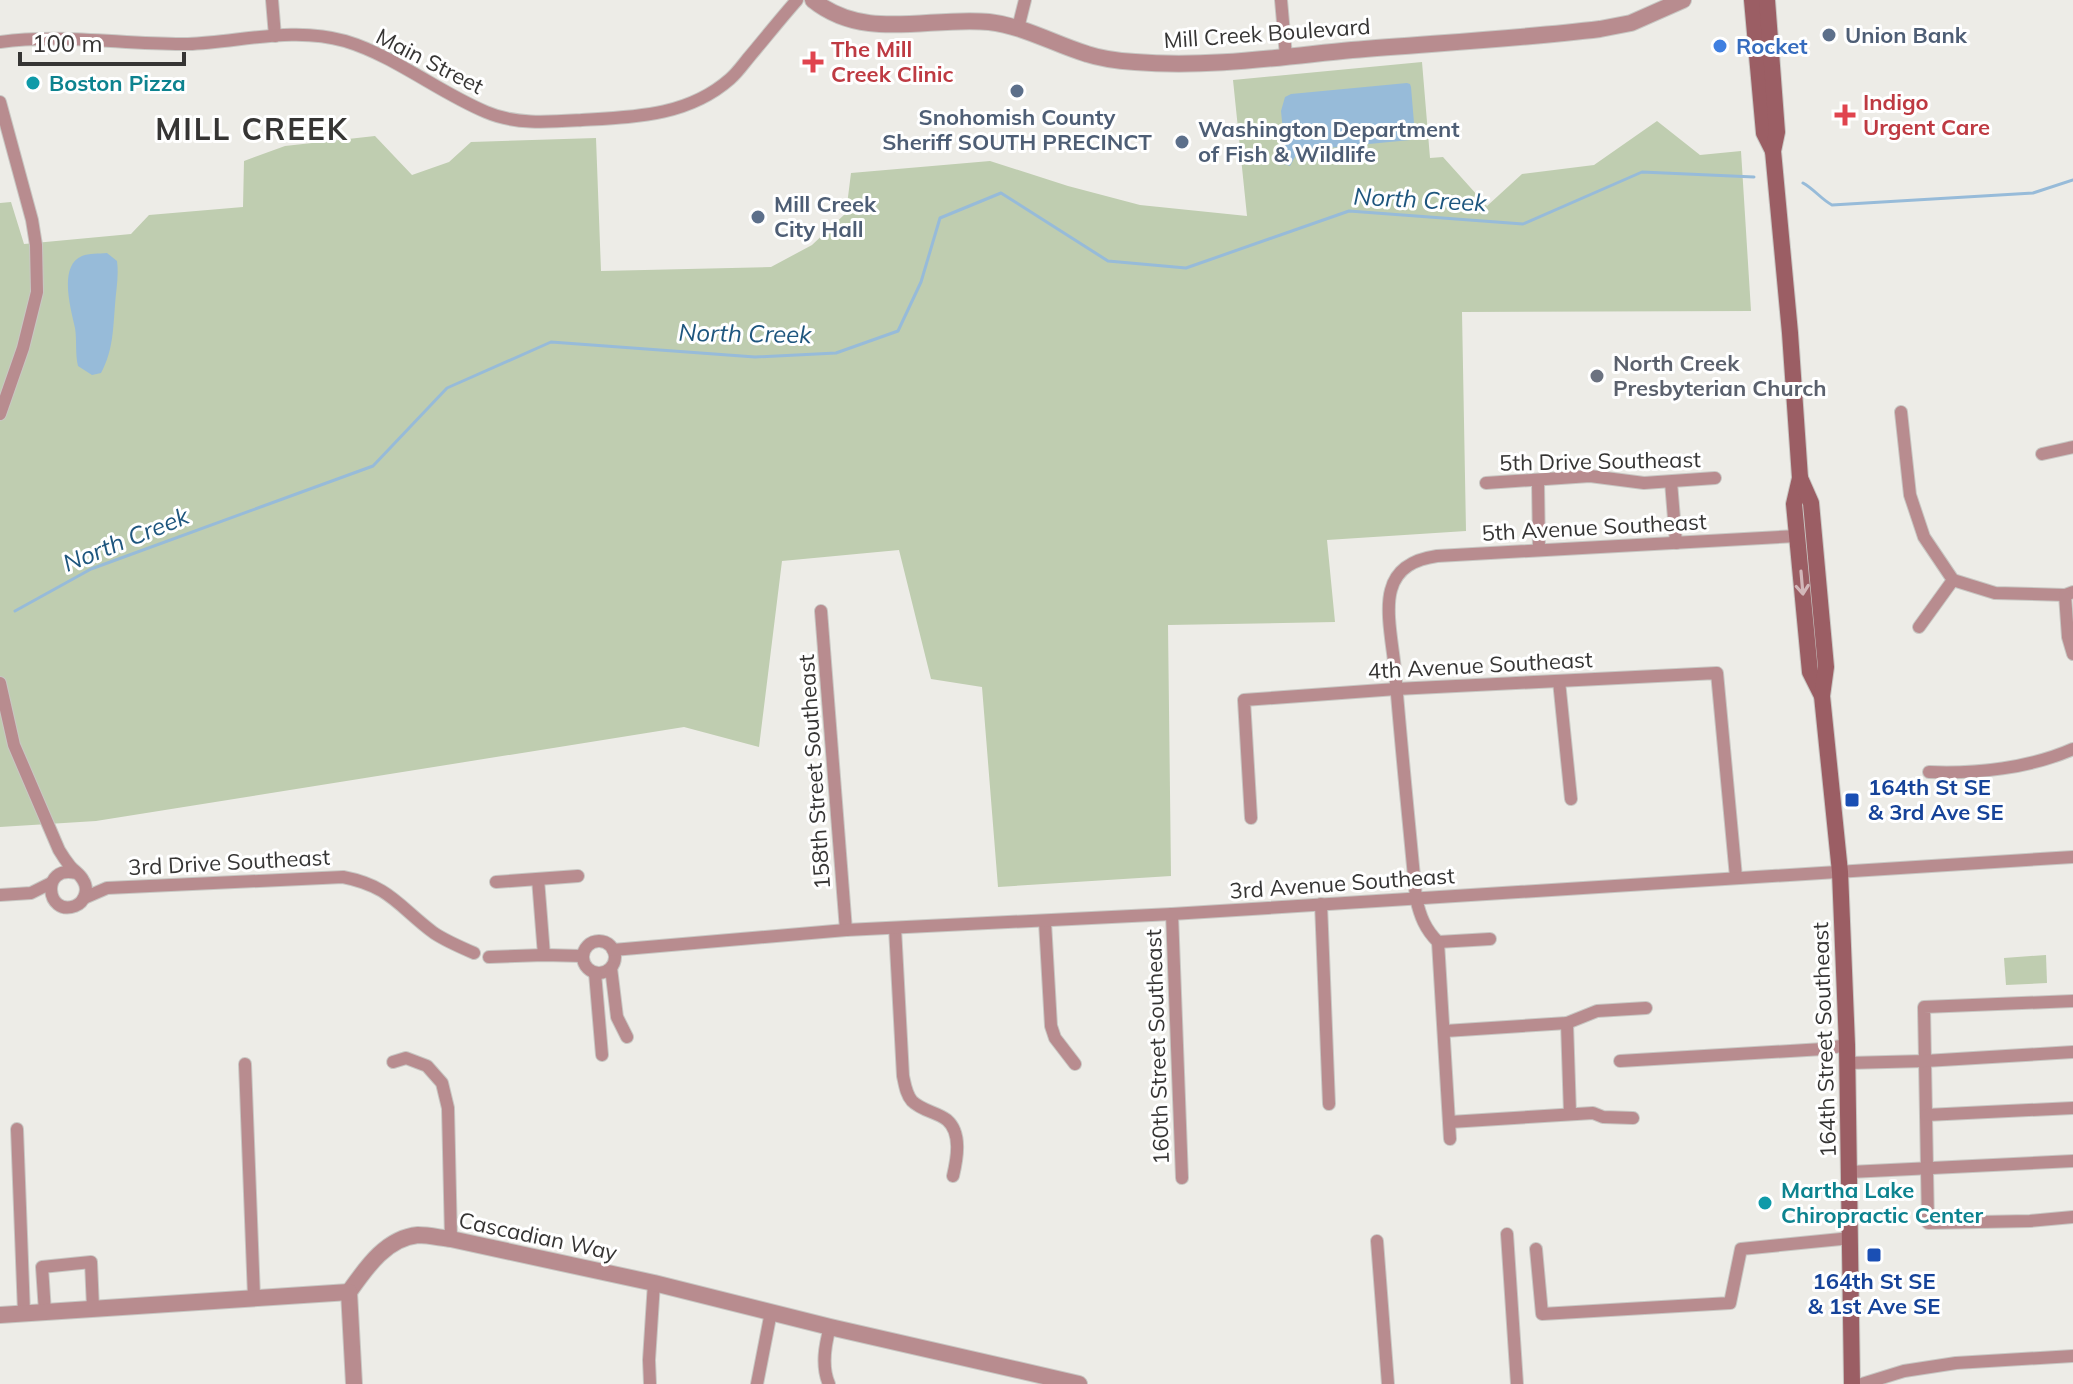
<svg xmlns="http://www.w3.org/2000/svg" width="2073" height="1384" font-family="Mulish,sans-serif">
  <rect width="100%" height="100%" fill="#edece7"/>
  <g fill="#bfcdb0">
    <polygon points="1422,62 1430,158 1443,157 1487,206 1522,174 1594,165 1657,121 1700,155 1741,151 1751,311 1462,312 1466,531 1327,540 1335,622 1168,625 1171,876 998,887 982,687 931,679 899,550 782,561 759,747 684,727 96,821 0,827 0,203 11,202 24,244 131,234 149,215 243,207 244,161 285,146 375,136 412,175 449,162 471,142 596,138 601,271 771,267 812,245 846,213 851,173 990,161 1068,186 1140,205 1247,216 1233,80"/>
    <polygon points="2046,955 2047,983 2006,985 2004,958"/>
  </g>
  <g fill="#97bbd9">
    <polygon points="1407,83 1410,84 1411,87 1415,135 1410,140 1307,150 1296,155 1290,166 1281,163 1285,151 1281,111 1285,97 1291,94"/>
    <path d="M107 253 117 261C119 276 116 290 115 305 113 330 113 351 101 373L92 375 78 366C75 353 77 340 75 328 71 309 58 266 82 256 89 253 99 254 107 253Z"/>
  </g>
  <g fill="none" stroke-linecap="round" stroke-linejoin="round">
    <g stroke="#97bbd9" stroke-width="3">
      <path d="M1803 183C1814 189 1821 199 1832 205L2033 193 2073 180"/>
      <polyline points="15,611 91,569 373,466 447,388 551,342 755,357 836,353 898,331 921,282 940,218 1001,193 1108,261 1186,268 1349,211 1523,224 1642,172 1754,177"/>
    </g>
    <g stroke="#c8c7c3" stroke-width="14">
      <g id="minor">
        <polyline points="272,0 275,36"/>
        <polyline points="1281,0 1286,56"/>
        <polyline points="1018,28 1025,0"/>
        <path d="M0 42C63 33 125 45 188 44 240 42 294 26 345 41 395 56 438 92 486 112 516 125 550 122 582 120 635 117 688 116 730 79 738 72 744 63 750 56 766 37 781 18 797 0"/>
        <polyline points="0,102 32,220 36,245 37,292 23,348 0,414"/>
        <polyline points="1901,412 1910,495 1924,537 1953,580 1919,627"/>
        <polyline points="2042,454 2073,447"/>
        <polyline points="1538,481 1539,550"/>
        <polyline points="1671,482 1676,543"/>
        <polyline points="1486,483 1590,476 1644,483 1715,478"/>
        <polyline points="1953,580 1995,593 2065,595 2073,592"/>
        <polyline points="2065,595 2068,637 2073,654"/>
        <polyline points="821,611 846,930"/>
        <polyline points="1559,681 1571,799"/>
        <path d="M0 683 14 745 59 850C62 855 66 861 70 866 74 871 80 874 83 880 89 889 85 902 75 906 46 917 40 864 76 873"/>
        <path d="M1929 772C1976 774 2030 768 2073 749"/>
        <polyline points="1251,818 1244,700 1396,689 1717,673 1736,877"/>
        <polyline points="538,879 544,955"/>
        <polyline points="496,882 578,876"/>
        <polyline points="0,895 31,893 51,883"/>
        <path d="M84 898 107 888 343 877C390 886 399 907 434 933 446 941 460 947 474 953"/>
        <polyline points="1321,904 1329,1104"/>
        <polyline points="1172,914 1182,1178"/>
        <polyline points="1045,922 1051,1026 1055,1038 1075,1064"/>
        <path d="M895 928 903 1076C905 1085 906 1094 912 1101 922 1111 937 1112 947 1120 962 1133 957 1159 953 1176"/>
        <circle cx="599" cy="957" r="16"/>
        <polyline points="1438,942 1490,939"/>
        <polyline points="613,950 846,930 1172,914 2073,857"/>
        <polyline points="489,957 544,955 583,956"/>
        <polyline points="611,968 617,1017 627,1037"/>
        <polyline points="595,973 602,1055"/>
        <polyline points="2073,1001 1924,1007 1928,1223 2030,1221 2073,1217"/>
        <polyline points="1567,1023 1570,1114"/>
        <polyline points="1445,1031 1567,1023 1597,1011 1646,1008"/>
        <polyline points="1620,1061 1823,1049 1847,1045"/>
        <polyline points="393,1062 406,1058 427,1066 442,1083 448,1108 451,1239"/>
        <polyline points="1848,1063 1925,1061 2073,1052"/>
        <polyline points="245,1064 254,1297"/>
        <polyline points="1926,1115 2073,1108"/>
        <polyline points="1450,1122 1593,1113 1603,1117 1633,1118"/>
        <polyline points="17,1129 24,1313"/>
        <path d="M1450 1139 1438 942C1425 929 1420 916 1416 898 1409 822 1401 746 1395 670 1393 647 1385 612 1391 590 1397 567 1416 559 1437 556L1797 536"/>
        <polyline points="1850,1172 2073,1161"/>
        <polyline points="1507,1234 1517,1384"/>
        <polyline points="1377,1241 1388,1384"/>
        <polyline points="1536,1249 1542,1314 1730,1303 1741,1249 1851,1238"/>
        <polyline points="45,1312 42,1267 91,1262 93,1308"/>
        <polyline points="650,1384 649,1360 654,1283"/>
        <polyline points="757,1384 771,1312"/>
        <path d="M829 1384C821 1366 825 1345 830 1327"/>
        <polyline points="1862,1384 1904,1371 1956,1363 2073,1356"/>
      </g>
    </g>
    <g stroke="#c8c7c3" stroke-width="18">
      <g id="tertiary">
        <path d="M813 0C865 42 929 16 989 22 1024 26 1054 44 1087 54 1102 59 1119 61 1135 62 1207 68 1280 57 1352 50 1435 43 1518 39 1600 29L1631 23 1683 0"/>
        <path d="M349 1292C366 1268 386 1238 418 1235 429 1235 441 1238 451 1239L654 1283 830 1327 1079 1384"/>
        <polyline points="349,1292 354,1384"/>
        <polyline points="0,1315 349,1292"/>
      </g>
    </g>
    <g stroke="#c8c7c3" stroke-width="18">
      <g id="secondary">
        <polyline points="1752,0 1764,133 1773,151"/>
        <polyline points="1767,0 1777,132 1773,151 1790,333 1800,478 1794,504 1810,672 1821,694"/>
        <polyline points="1800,478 1811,503 1826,667 1822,696 1840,872 1847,1045 1852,1384"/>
      </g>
    </g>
    <use href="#minor" stroke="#b88c8f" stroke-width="12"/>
    <use href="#tertiary" stroke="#b88c8f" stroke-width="16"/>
    <use href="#secondary" stroke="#9b5e64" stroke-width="16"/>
  </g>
  <defs><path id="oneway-shaft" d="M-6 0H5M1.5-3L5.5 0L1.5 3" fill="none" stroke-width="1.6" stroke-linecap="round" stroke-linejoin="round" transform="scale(2)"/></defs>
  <use stroke="#d2b7b9" href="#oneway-shaft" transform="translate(1802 583) rotate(85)"/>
  <g fill="#5c6f8a" stroke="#fff" stroke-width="3">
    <circle cx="1829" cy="35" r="8"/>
    <circle cx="1017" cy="91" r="8"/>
    <circle cx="1182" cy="142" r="8"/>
    <circle cx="758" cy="217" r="8"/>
  </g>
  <circle fill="#3f7fe0" stroke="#fff" stroke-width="3" cx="1720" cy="46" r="8"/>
  <g fill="#e0444e" stroke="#fff" stroke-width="3">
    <path d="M809 50h8v8h8v8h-8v8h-8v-8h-8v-8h8z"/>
    <path d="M1841 103h8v8h8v8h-8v8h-8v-8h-8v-8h8z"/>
  </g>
  <g fill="#0f9aa8" stroke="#fff" stroke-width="3">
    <circle cx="33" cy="83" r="8"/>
    <circle cx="1765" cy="1203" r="8"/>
  </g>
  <circle fill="#6b7280" stroke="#fff" stroke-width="3" cx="1597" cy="376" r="8"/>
  <g fill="#1a4fb4" stroke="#fff" stroke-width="3">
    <rect x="1844" y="792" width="16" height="16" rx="4"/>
    <rect x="1866" y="1247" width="16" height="16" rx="4"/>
  </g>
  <g text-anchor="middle" stroke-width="6" stroke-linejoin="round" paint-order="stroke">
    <g font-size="22" fill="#363534" stroke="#fff">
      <text transform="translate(1267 33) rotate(-4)" y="8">Mill Creek Boulevard</text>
      <text transform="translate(430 61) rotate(27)" y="8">Main Street</text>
      <text transform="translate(1600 461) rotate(-1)" y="8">5th Drive Southeast</text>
      <text transform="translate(1594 527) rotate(-3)" y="8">5th Avenue Southeast</text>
      <text transform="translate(1480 665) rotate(-3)" y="8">4th Avenue Southeast</text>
      <text transform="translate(814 772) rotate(-94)" y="8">158th Street Southeast</text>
      <text transform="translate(229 862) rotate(-3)" y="8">3rd Drive Southeast</text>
      <text transform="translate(1342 883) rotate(-4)" y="8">3rd Avenue Southeast</text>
      <text transform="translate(1824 1040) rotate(-92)" y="8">164th Street Southeast</text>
      <text transform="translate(1157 1047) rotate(-92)" y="8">160th Street Southeast</text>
      <text transform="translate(538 1236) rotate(12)" y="8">Cascadian Way</text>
    </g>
    <g font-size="22" font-weight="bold" fill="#4e5e75" stroke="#fff" text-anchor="start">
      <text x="1845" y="43">Union Bank</text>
      <text x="1017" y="125" text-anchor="middle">Snohomish County<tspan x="1017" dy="25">Sheriff SOUTH PRECINCT</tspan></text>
      <text x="1198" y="137">Washington Department<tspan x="1198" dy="25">of Fish &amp; Wildlife</tspan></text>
      <text x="774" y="212">Mill Creek<tspan x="774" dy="25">City Hall</tspan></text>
    </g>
    <g font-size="22" font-weight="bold" fill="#366cbe" stroke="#fff" text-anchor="start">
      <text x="1736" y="54">Rocket</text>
    </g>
    <g font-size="22" font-weight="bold" fill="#be3a42" stroke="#fff" text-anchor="start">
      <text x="831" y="57">The Mill<tspan x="831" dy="25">Creek Clinic</tspan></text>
      <text x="1863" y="110">Indigo<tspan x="1863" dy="25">Urgent Care</tspan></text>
    </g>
    <g font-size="22" font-weight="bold" fill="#0d838f" stroke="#fff" text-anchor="start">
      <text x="49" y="91">Boston Pizza</text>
      <text x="1781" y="1198">Martha Lake<tspan x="1781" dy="25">Chiropractic Center</tspan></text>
    </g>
    <g font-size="22" font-weight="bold" fill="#5b616d" stroke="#fff" text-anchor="start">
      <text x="1613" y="371">North Creek<tspan x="1613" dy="25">Presbyterian Church</tspan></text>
    </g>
    <g font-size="22" font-weight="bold" fill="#164399" stroke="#fff" text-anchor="start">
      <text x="1868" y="795">164th St SE<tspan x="1868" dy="25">&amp; 3rd Ave SE</tspan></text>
      <text x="1874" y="1289" text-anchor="middle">164th St SE<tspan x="1874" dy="25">&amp; 1st Ave SE</tspan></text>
    </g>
    <g font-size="24" font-style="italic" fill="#1e567e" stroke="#fff">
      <text transform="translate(1420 200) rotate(3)" y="8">North Creek</text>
      <text transform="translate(745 334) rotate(1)" y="8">North Creek</text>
      <text transform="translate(126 540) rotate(-22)" y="8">North Creek</text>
    </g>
    <g font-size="30" font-weight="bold" letter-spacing="2" fill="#363534" stroke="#fff">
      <text x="252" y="140">MILL CREEK</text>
    </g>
  </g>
  <path d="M20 52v12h164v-12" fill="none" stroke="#363534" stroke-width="4"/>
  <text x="32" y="52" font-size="24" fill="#363534" stroke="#ffffff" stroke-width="6" paint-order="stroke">100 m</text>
</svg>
